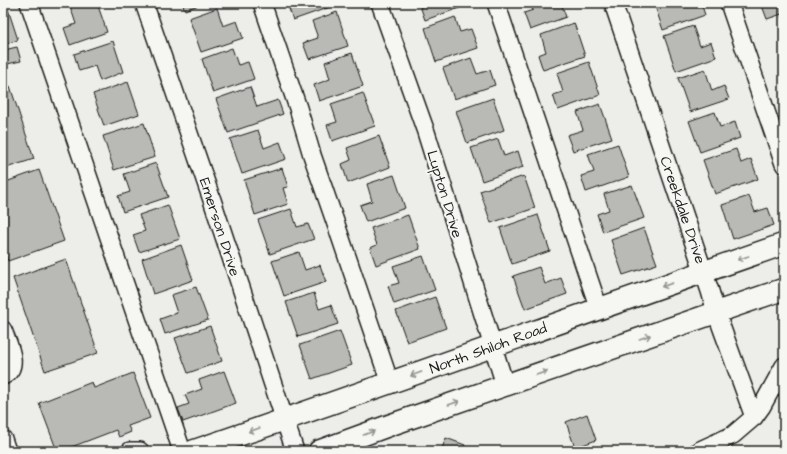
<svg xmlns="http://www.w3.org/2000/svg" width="787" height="454" font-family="'Architects Daughter',sans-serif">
  <rect width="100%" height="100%" fill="#edede9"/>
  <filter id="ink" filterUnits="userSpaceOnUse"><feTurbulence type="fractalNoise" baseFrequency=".025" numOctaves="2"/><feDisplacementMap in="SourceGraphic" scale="8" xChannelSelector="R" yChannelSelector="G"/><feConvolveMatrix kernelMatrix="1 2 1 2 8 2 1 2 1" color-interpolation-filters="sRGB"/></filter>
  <g filter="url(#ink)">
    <g fill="#b9b9b6" stroke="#1c1c1c">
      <polygon points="3,3 6,3 18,40 3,45"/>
      <polygon points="80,3 97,3 107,32 70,45 64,28 76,24 70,6"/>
      <polygon points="182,3 204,3 185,10"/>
      <polygon points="287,3 331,3 333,6 293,20"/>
      <polygon points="419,3 468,3 468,5 425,20"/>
      <polygon points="530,3 561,3 566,17 530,30 524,13 533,10"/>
      <polygon points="654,3 684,3 685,4 688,3 701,3 705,15 663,30"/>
      <polygon points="761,3 784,3 784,21 782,14 767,19"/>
      <polygon points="217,8 223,26 237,21 243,38 201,52 189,18"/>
      <polygon points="337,12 348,46 309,59 303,43 318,38 312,21"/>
      <polygon points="455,17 460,32 471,29 478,48 436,62 425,28"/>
      <polygon points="574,23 585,56 543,70 538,55 546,52 541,35"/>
      <polygon points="693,26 700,46 711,42 716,57 676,71 664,36"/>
      <polygon points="113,41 123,72 100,81 95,66 79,71 74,54"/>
      <polygon points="17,47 21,61 7,64 4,50"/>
      <polygon points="232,48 238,65 248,62 254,79 213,93 202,59"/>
      <polygon points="352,53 363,86 319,101 314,85 330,79 325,62"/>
      <polygon points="471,58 477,74 490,70 495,85 454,99 443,68"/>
      <polygon points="784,59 784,70 781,60"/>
      <polygon points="589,62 600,95 558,110 553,95 563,92 557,73"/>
      <polygon points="705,69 712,91 724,86 729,99 690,112 678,78"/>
      <polygon points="128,82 139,114 104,126 93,94"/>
      <polygon points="10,86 34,159 3,169 3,88"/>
      <polygon points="250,87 257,107 278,100 283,114 228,133 216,99"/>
      <polygon points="363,93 375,126 332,141 327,125 337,122 331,104"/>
      <polygon points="493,98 504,130 467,143 456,111"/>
      <polygon points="600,104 612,138 573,151 567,135 583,130 577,112"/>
      <polygon points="715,112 720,127 735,122 740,138 700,152 689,121"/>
      <polygon points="144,123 155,157 114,170 103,136"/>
      <polygon points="258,130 264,148 280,142 286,159 242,174 230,139"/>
      <polygon points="379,136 390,167 348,183 342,164 351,160 347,148"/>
      <polygon points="498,139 504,156 518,151 523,167 482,181 471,148"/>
      <polygon points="618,144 629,177 586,192 581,176 594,172 588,154"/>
      <polygon points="736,149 741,163 751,159 758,179 715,194 703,160"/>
      <polygon points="156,163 168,197 123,212 118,196 130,192 124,174"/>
      <polygon points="282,168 288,187 283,188 288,204 255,215 244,180"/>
      <polygon points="39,170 64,241 8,261 3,248 3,183"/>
      <polygon points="394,175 405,208 366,222 360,205 372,201 367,184"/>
      <polygon points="524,176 535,208 491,223 480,191"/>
      <polygon points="632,185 644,218 603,232 597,214 609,210 604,194"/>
      <polygon points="749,196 755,212 768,208 774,225 733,239 722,205"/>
      <polygon points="168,205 180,239 139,252 133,235 145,231 139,215"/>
      <polygon points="291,209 297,227 308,224 314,239 270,254 258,220"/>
      <polygon points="408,215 420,249 376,265 370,248 377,245 371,228"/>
      <polygon points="538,215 550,251 512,264 500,228"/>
      <polygon points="644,228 657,264 623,275 611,240"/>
      <polygon points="181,245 193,280 153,294 142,259"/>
      <polygon points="299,252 305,270 320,265 326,282 284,296 272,261"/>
      <polygon points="423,256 435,290 394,304 388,286 399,283 393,266"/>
      <polygon points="66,259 98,353 45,371 13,278"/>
      <polygon points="539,267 545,284 561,278 567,294 525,309 513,276"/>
      <polygon points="196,287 208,320 165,334 160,319 177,313 171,295"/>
      <polygon points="314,293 319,309 331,305 338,324 298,337 286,302"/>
      <polygon points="435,297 446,328 407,342 396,311"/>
      <polygon points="210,326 222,361 188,373 175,338"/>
      <polygon points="340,331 352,365 312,379 300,345"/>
      <polygon points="224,371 236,403 183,422 178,408 189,404 185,395 202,389 199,380"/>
      <polygon points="133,373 150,418 128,426 131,432 119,437 116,430 61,451 57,451 39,403 92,382 94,388"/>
      <polygon points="587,414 596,440 575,448 566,422"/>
      <polygon points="446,438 465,445 463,451 441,451"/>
    </g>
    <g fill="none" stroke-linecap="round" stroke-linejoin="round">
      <g stroke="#1c1c1c" stroke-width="20">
        <g id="minor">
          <polyline points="29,3 182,451"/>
          <polyline points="144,3 212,200 295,451"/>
          <polyline points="262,3 298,108 312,155 338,230 390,383"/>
          <polyline points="380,3 426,132 505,385"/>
          <polyline points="496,3 599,309"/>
          <polyline points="613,3 710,291 716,312 754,417"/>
          <polyline points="729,3 784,164"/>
          <path d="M3 330C8 344 21 367 3 376"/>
          <polyline points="3,439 7,451"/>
          <polyline points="130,451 140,451"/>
          <polyline points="698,451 733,435 754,417 762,406 784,366"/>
        </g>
      </g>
      <g stroke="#1c1c1c" stroke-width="24">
        <g id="major">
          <path d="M193 451C390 384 587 312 784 244"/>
          <polyline points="319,451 393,424 784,289"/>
        </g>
      </g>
      <use href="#minor" stroke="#f6f6f2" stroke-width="17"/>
      <use href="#major" stroke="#f6f6f2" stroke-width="21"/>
    </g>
    <defs><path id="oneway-shaft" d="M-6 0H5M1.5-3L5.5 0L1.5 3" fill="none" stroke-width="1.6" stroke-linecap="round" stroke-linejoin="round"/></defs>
    <g stroke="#949492">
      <use href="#oneway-shaft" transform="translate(743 258) rotate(161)"/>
      <use href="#oneway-shaft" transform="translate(667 285) rotate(161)"/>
      <use href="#oneway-shaft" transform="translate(645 337) rotate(-19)"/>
      <use href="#oneway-shaft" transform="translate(542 373) rotate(-19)"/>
      <use href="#oneway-shaft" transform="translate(416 374) rotate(160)"/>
      <use href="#oneway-shaft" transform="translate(454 403) rotate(-19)"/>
      <use href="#oneway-shaft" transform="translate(254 430) rotate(161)"/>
      <use href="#oneway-shaft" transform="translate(369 433) rotate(-20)"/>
    </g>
  </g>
  <g text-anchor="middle" stroke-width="4" stroke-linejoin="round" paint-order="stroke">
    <g font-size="15" fill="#1c1c1c" stroke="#f6f6f2">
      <text transform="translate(445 194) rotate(73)" y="5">Lupton Drive</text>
      <text transform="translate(683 210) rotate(71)" y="5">Creekdale Drive</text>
      <text transform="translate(220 227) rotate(72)" y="5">Emerson Drive</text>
      <text transform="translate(488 348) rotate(-20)" y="5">North Shiloh Road</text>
    </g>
  </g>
  <rect width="787" height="454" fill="none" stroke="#f6f6f2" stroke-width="16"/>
  <rect x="8" y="8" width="771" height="438" fill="none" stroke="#1c1c1c" stroke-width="1.5" filter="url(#ink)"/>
</svg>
